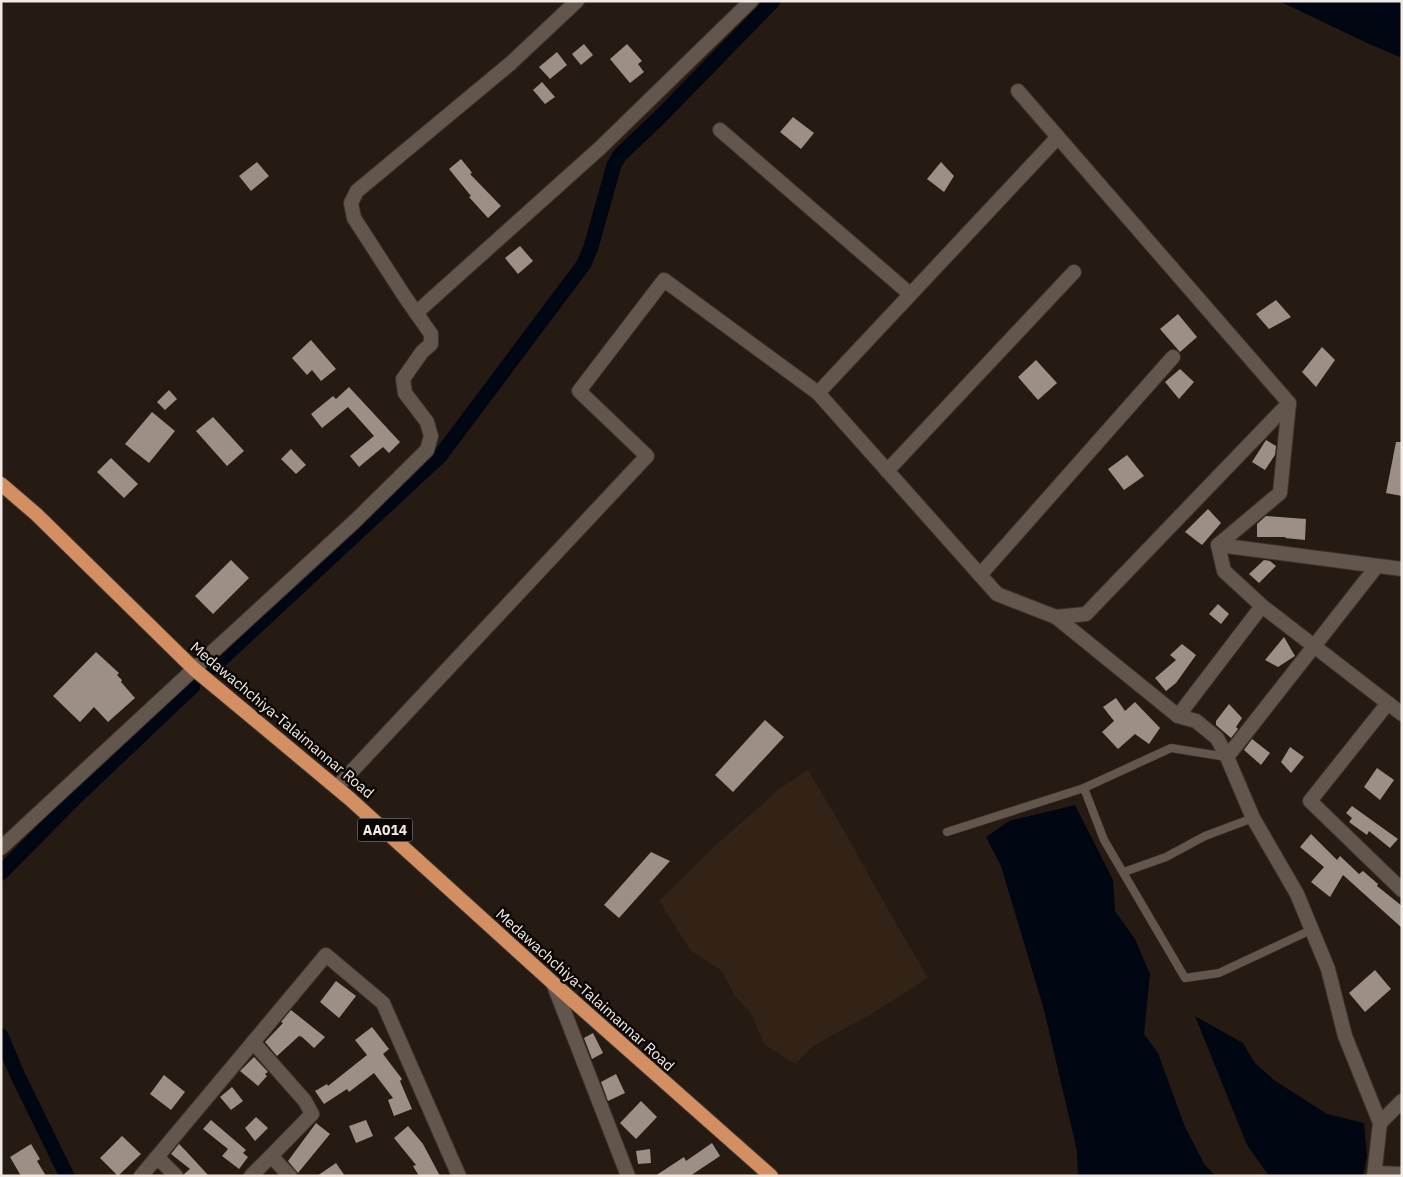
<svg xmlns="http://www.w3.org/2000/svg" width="1403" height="1177" font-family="'IBM Plex Sans',sans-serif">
  <rect width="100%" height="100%" fill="#251b12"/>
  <polygon fill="#322316" points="808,770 843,829 886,906 928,978 868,1016 815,1045 795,1064 765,1045 750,1012 735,996 721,970 691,951 659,901 714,847 779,789"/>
  <g fill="#000712">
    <polygon points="1279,1 1402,1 1402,58 1367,43"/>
    <polygon points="1075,805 1113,880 1115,911 1135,939 1150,974 1144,1034 1158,1053 1185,1127 1205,1165 1216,1176 1078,1176 1077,1151 1044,1010 1001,866 986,837 1009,821"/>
    <polygon points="1195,1016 1243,1043 1255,1063 1274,1080 1327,1114 1364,1123 1367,1156 1363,1176 1269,1176 1247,1145"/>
  </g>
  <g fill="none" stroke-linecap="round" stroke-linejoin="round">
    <g stroke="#000712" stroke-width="15">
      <polyline points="213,667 440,456 584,264 591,247 614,165 620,155 660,117 773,1"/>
      <polyline points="1,873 75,798 193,686"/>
      <polyline points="1,1036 17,1074 67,1176"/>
    </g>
  </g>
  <g fill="#9d8f85">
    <polygon points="584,44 593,55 581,65 572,54"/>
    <polygon points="627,44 642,61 638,64 644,72 630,83 610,59"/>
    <polygon points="557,52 567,65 550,79 539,67"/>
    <polygon points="542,82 555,97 545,104 533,90"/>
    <polygon points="793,117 814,133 801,149 780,132"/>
    <polygon points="461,159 470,170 472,173 470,174 501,206 488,218 469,197 471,196 449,169"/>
    <polygon points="257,162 269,176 251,191 239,176"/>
    <polygon points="941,162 954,176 944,192 927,179"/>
    <polygon points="520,246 533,261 518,274 505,258"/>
    <polygon points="1276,300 1291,317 1269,329 1256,314"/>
    <polygon points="1178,314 1197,337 1180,352 1160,329"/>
    <polygon points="311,340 336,369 321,381 312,370 307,375 292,358"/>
    <polygon points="1322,347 1335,360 1316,387 1302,372"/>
    <polygon points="1036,360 1057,383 1038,400 1018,377"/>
    <polygon points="1180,369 1194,382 1179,399 1165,382"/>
    <polygon points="349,387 400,442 389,453 383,447 359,467 350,456 374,436 348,407 322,428 311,414 333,396 336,399"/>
    <polygon points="169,390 177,399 165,410 157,402"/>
    <polygon points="152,412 175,431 149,463 125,444"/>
    <polygon points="213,417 244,451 227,466 196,431"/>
    <polygon points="1266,440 1276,446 1275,455 1265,470 1252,462"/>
    <polygon points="1396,442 1402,442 1402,496 1386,493"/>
    <polygon points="291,449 306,465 296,474 281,459"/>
    <polygon points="1127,455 1144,476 1124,490 1108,469"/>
    <polygon points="111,458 138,484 124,498 97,472"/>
    <polygon points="1208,509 1221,523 1202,545 1185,532"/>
    <polygon points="1266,516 1306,519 1305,540 1285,538 1286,537 1257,537 1257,524"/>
    <polygon points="231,560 249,578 213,614 195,596"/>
    <polygon points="1264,560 1270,561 1276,566 1259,583 1249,574"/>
    <polygon points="1218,604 1229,614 1221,624 1209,614"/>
    <polygon points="1284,637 1295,656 1278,667 1265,660"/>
    <polygon points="1182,644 1196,655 1176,683 1166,691 1155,678 1176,660 1170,655"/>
    <polygon points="96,652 119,673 117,675 122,680 121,682 135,698 108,722 94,707 80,722 53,696"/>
    <polygon points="1116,698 1125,711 1135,702 1160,728 1149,744 1135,734 1118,749 1102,732 1114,721 1103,707"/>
    <polygon points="1229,704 1242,718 1236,727 1238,729 1231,738 1216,725 1216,721"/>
    <polygon points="765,720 784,737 733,792 715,775"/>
    <polygon points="1252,739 1270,753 1261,765 1244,750"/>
    <polygon points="1290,747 1304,757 1291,773 1281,762"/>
    <polygon points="1377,768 1394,780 1380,800 1364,787"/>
    <polygon points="1352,806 1398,839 1390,848 1369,831 1367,835 1349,822 1352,818 1346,813"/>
    <polygon points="1311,834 1337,860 1340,856 1359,874 1363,871 1378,884 1377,886 1402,906 1402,928 1343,875 1330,897 1311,882 1324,867 1300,847"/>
    <polygon points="651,852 670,861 619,918 604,905"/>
    <polygon points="1375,970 1391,989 1365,1012 1349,993"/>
    <polygon points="336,981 356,996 339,1018 320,1002"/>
    <polygon points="291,1010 325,1037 314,1048 302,1037 299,1036 277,1056 265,1042 283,1023 281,1022"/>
    <polygon points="372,1027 389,1049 383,1054 402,1079 400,1081 412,1109 394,1116 388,1100 393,1098 374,1073 349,1092 347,1089 324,1104 315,1091 327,1084 328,1086 367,1055 355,1040"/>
    <polygon points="593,1033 603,1053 592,1059 584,1038"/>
    <polygon points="254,1057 268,1072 265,1074 267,1076 258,1086 240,1071"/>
    <polygon points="616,1074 625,1093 608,1101 601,1082"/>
    <polygon points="164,1075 185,1092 171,1110 150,1094"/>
    <polygon points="232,1087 243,1101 231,1110 220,1097"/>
    <polygon points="641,1101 657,1117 636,1139 620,1123"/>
    <polygon points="256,1117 268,1128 255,1141 245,1128"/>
    <polygon points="211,1120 246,1150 243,1153 248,1157 239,1169 222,1156 228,1149 203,1129"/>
    <polygon points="366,1120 373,1136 356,1143 349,1126"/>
    <polygon points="316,1123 330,1134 298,1173 288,1161"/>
    <polygon points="408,1126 423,1144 440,1176 419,1176 413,1166 416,1165 394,1138"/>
    <polygon points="122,1136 141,1154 118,1176 100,1158"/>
    <polygon points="712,1143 720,1156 690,1176 655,1176 684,1157 686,1161"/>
    <polygon points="31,1144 40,1159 37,1161 46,1176 21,1176 10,1157"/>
    <polygon points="179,1144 184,1149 209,1176 185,1176 184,1174 190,1169 171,1154"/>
    <polygon points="650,1149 651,1163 638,1164 636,1151"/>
    <polygon points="336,1163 345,1176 317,1176"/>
  </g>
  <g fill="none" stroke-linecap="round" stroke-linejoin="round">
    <g stroke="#3c342f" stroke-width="9">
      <g id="service">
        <polyline points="1084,788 1104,840 1185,978 1219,973 1311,930"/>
        <polyline points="947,832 1084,788 1171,748 1227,757"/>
        <polyline points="1124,872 1166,857 1205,836 1253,818"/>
      </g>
    </g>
    <g stroke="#3c342f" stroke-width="16">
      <g id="minor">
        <polyline points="1018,91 1289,403 1280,493 1218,545"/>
        <polyline points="720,130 910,294"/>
        <polyline points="1058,137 818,393 997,594 1056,617 1086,614 1289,403"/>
        <polyline points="416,313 600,148 751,1"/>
        <polyline points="887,471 1074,272"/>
        <polyline points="1218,545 1224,571 1262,606 1402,714"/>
        <polyline points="1218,545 1402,569"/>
        <polyline points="980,575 1173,357"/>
        <polyline points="1056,617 1178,716 1196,721 1217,738 1227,757 1253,818 1297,894 1328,969 1345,1036 1380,1123 1374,1176"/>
        <polyline points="194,669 355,521 427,450 431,436 427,422 405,393 403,379 422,352 431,344 431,334 405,297 354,218 351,203 357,191 511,63 577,1"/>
        <polyline points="1388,703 1310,801 1402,890"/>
        <polyline points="1178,716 1262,606"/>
        <polyline points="1227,757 1377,566"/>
        <polyline points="337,787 647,456 579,391 664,280 818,393"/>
        <polyline points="553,983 628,1176"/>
        <polyline points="253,1042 305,1101 312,1114 271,1156"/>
        <polyline points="1380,1123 1402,1101"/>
        <polyline points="157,1157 326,955 383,1003 459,1176"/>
        <polyline points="1375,1173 1402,1174"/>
        <polyline points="141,1176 157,1157 176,1176"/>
        <polyline points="251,1176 271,1156 290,1176"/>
      </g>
    </g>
    <g stroke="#3c342f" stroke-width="16">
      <polyline id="tertiary" points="1,848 194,669"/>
    </g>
    <g stroke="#3c342f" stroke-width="16">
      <polyline id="trunk" points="1,484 36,514 194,669 350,799 553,983 771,1176"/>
    </g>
    <use href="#service" stroke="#63574d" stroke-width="8"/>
    <use href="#minor" stroke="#63574d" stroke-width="14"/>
    <use href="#tertiary" stroke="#63574d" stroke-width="14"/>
    <use href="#trunk" stroke="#d38e62" stroke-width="14"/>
  </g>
  <g text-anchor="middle" stroke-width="5" stroke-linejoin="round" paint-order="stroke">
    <rect fill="#0b0704" stroke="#ada7a2" stroke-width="1" x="357.5" y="818.5" width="55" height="23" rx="4"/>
    <g font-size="14" font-weight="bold" fill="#f2ebe5">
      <text x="385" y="835">AA014</text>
    </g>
    <g font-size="15" fill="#f2ebe5" stroke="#0b0704">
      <text transform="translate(282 720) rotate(40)" y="5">Medawachchiya-Talaimannar Road</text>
      <text transform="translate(585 990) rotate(42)" y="5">Medawachchiya-Talaimannar Road</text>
    </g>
  </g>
  <rect width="1403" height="1177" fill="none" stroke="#f2ebe5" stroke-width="5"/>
</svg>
